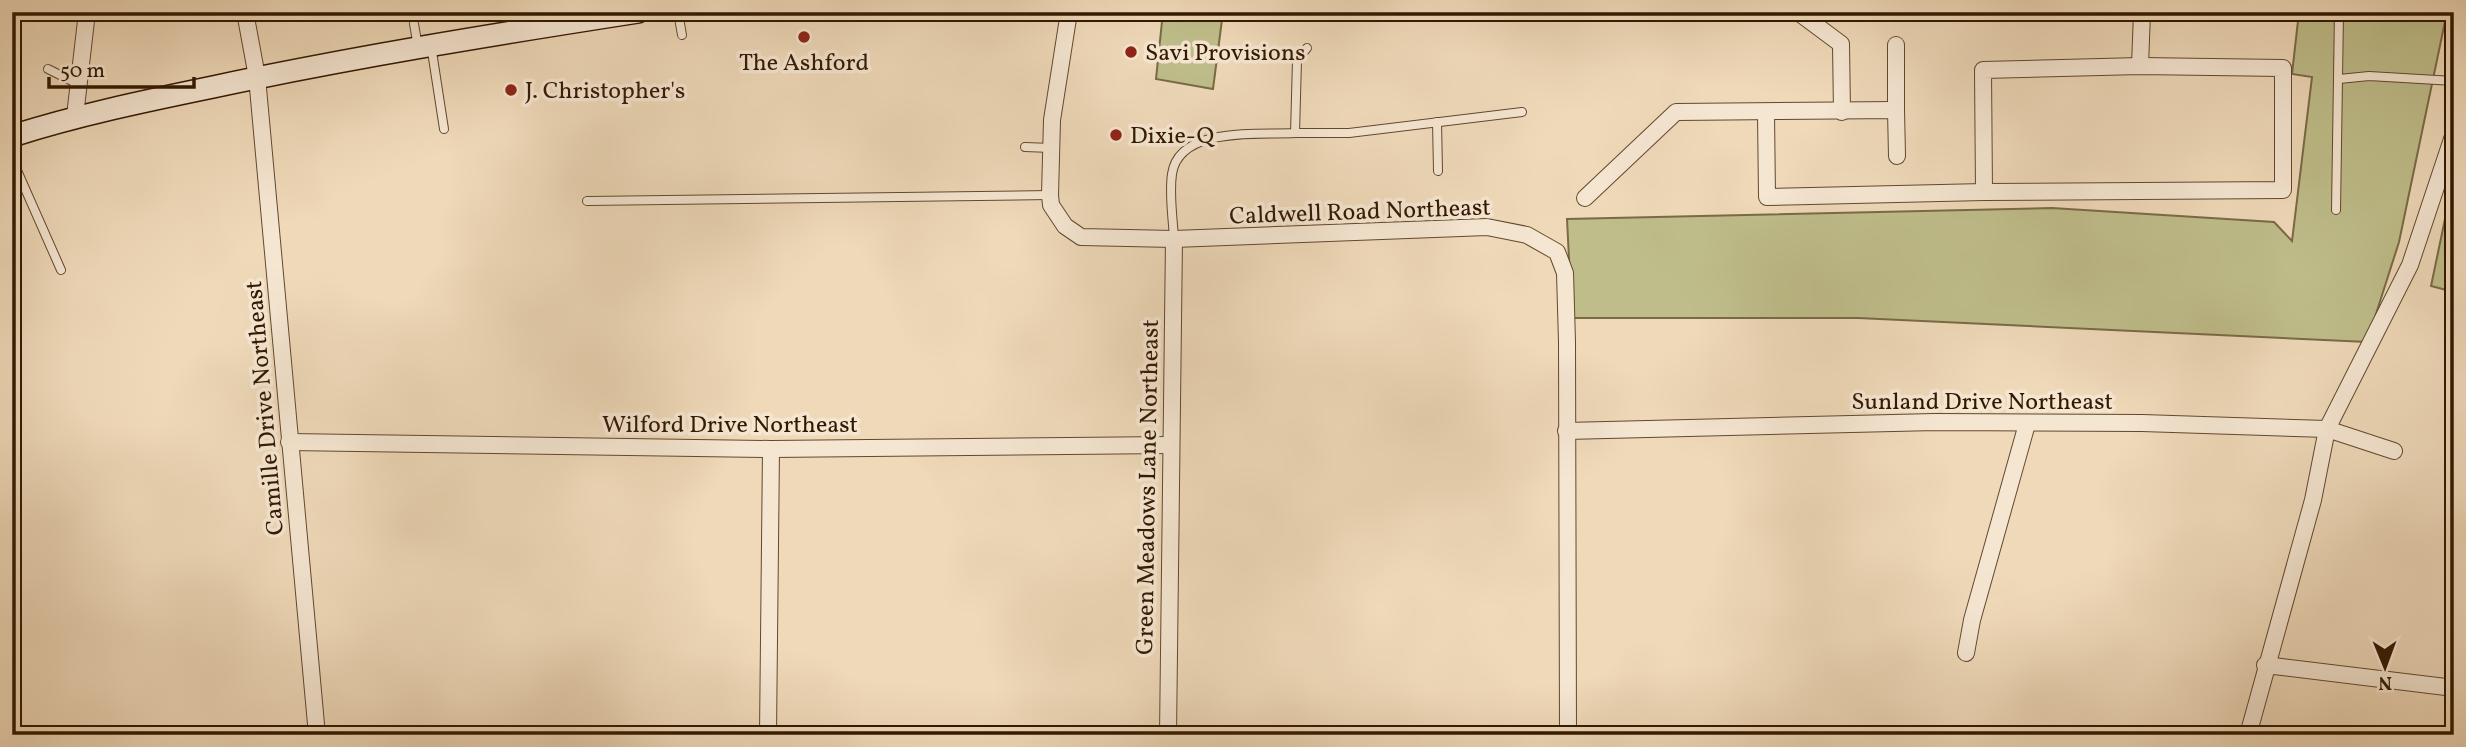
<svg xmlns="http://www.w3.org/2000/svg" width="2466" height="747" font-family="Vollkorn,serif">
  <rect width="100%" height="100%" fill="#efd9b9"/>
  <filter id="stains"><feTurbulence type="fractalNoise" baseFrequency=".00286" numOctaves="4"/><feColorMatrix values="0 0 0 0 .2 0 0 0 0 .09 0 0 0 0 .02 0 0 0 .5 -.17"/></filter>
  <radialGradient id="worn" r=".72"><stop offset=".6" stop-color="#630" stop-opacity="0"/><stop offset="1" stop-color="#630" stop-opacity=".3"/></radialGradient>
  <g fill="#bfbe8b" stroke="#796b46" stroke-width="2">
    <polygon points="1163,12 1223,12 1213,89 1156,79"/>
    <polygon points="2299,12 2447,12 2399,242 2367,342 1858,318 1572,318 1567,219 2052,208 2274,222 2292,241 2312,77 2292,74"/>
    <polygon points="2454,176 2454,292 2431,286"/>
  </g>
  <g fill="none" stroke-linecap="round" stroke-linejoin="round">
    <g stroke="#62482e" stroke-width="10">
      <g id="lane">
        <polyline points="678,12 682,35"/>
        <polyline points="414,24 418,47"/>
        <polyline points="431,45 444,129"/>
        <polyline points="1307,48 1297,60 1295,133 1349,133 1522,112"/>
        <polyline points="48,69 80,85"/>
        <polyline points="2339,79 2369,76 2454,81"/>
        <polyline points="1437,122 1438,171"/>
        <polyline points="1025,147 1051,148"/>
        <polyline points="12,159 61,270"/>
        <polyline points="587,201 1050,195"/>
        <polyline points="2336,210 2339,12"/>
        <path d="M1174 239C1173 219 1169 195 1172 174 1179 126 1259 135 1295 133"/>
      </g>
    </g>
    <g stroke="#62482e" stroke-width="18">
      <g id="street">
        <polyline points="245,12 257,77 317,735"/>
        <polyline points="1069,12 1052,120 1050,195 1051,205 1065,226 1081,237 1174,239 1487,227 1527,235 1557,252 1565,273 1567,342 1568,735"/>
        <polyline points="1798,12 1841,44 1842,112"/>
        <polyline points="1896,45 1896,110"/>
        <polyline points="2140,66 2142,12"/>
        <polyline points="1766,113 1767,197 1984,192 1983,70 2140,66 2283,68 2283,190 1984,192"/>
        <polyline points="75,116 87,12"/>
        <polyline points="1585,198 1676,112 1896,110 1897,156"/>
        <polyline points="1566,431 1935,422 2142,423 2327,429 2394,451"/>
        <polyline points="289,442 771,449 1170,445"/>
        <polyline points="1966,653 1972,620 2027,424"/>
        <polyline points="2265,665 2454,688"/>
        <polyline points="768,735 771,449"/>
        <polyline points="1168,735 1174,239"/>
        <polyline points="2248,735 2313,500 2327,429 2410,265 2454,133"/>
      </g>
    </g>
    <g stroke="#331800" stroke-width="24">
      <path id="secondary" d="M12 136C78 115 145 101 213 87 354 57 496 34 638 12"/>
    </g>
    <use href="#lane" stroke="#f5e6d2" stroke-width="8"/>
    <use href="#street" stroke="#f5e6d2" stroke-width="16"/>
    <use href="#secondary" stroke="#f5e6d2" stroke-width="21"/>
  </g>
  <g fill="#8f2418" stroke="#f5e6d2" stroke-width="2.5">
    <circle cx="804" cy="37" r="7"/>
    <circle cx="1131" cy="52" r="7"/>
    <circle cx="511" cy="90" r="7"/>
    <circle cx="1116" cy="135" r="7"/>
  </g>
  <g text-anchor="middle" stroke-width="7" stroke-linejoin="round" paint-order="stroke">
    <g font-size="24" fill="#331800" stroke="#f5e6d2" text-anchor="start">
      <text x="1145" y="60">Savi Provisions</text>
      <text x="804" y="70" text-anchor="middle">The Ashford</text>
      <text x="525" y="98">J. Christopher's</text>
      <text x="1130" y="143">Dixie-Q</text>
    </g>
    <g font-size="24" fill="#331800" stroke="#f5e6d2">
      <text transform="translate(1360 211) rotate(-2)" y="8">Caldwell Road Northeast</text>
      <text x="1982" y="409">Sunland Drive Northeast</text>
      <text transform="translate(264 408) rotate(-95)" y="8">Camille Drive Northeast</text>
      <text x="730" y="432">Wilford Drive Northeast</text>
      <text transform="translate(1147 487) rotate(-89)" y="8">Green Meadows Lane Northeast</text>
    </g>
  </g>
  <rect width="2466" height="747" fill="none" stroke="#efd9b9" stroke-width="42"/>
  <rect x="14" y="14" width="2438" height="719" fill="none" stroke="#331800" stroke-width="3.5"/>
  <rect x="21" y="21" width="2424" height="705" fill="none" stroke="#331800" stroke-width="2"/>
  <g transform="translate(2385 667) rotate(179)" stroke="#f5e6d2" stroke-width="5" paint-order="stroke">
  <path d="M0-5L12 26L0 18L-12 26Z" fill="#331800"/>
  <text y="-10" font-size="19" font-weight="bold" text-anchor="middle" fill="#331800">N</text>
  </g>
  <path d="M49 77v10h145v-10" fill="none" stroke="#331800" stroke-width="3.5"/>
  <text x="60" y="77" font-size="21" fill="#331800" stroke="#f5e6d2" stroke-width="5" paint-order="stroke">50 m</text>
  <rect width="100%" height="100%" filter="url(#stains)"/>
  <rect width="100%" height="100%" fill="url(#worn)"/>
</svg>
